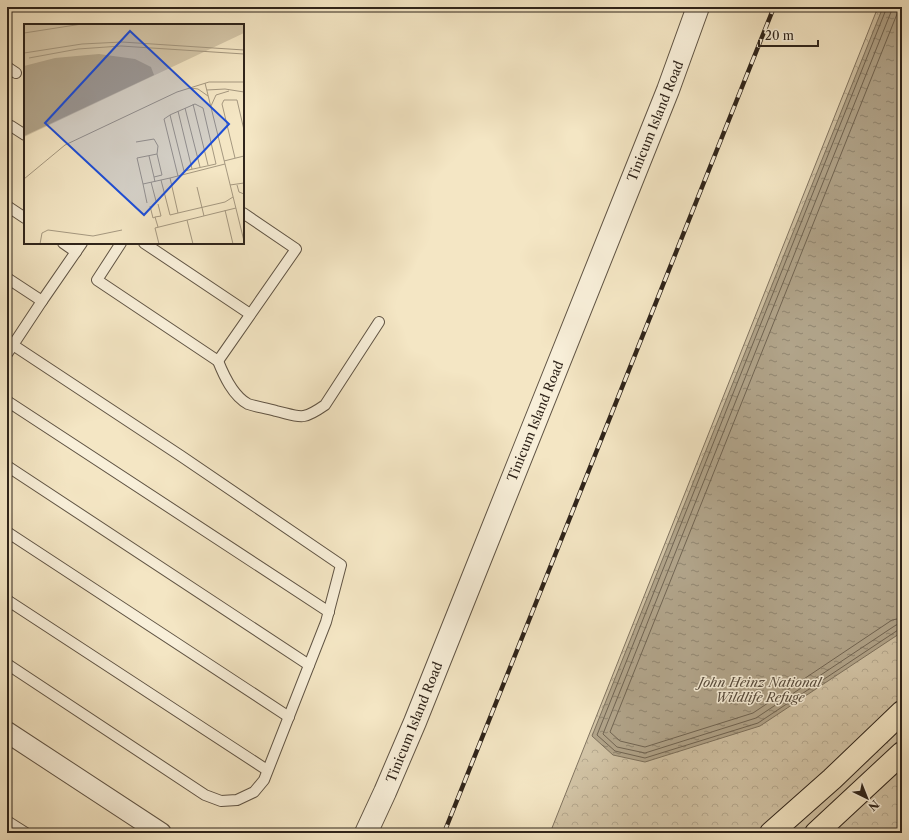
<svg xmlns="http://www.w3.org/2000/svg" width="909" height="840" font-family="'Libre Caslon Text',serif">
  <defs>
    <pattern id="park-crowns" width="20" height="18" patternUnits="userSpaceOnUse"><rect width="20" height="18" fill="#d3c5a7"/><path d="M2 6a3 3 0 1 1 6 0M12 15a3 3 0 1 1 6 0" fill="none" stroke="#b5a98f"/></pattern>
    <pattern id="water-ripples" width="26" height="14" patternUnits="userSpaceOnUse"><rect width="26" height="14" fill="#b1a48a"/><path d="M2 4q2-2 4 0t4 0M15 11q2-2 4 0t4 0" fill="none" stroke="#908570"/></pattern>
  </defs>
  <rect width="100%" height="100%" fill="#f4e6c4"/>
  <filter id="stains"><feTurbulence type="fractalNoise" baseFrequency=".005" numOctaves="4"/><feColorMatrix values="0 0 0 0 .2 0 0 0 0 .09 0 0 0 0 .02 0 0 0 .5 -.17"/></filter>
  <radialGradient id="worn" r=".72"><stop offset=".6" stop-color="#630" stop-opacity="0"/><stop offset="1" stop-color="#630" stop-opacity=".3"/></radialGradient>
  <polygon fill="url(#park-crowns)" stroke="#817460" points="878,7 902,7 902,833 550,833"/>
  <polygon fill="url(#water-ripples)" stroke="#7d715d" points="883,7 902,7 902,632 760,726 645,762 613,755 592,736"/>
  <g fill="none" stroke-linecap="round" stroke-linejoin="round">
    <g stroke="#706452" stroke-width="1">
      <polyline points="887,7 597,735 615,751 645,758 758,723 898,630 902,629"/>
      <polyline points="892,7 891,12 603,734 617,747 645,753 756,718 896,625 902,624"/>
      <polyline points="898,7 897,14 610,732 620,741 645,747 753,713 892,620 902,618"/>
    </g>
    <g stroke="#605444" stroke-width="12">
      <g id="service">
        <polyline points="7,67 16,73"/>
        <polyline points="11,126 25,135"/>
        <polyline points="7,206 25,218"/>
        <polyline points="63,243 76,252"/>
        <polyline points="121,243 97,280 218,361 296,249 243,213"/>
        <polyline points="144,243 250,314"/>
        <polyline points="7,278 42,301 7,354"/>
        <polyline points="42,301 82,243"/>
        <path d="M218 361C224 376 233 396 248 404 256 407 267 408 276 411 301 417 302 421 325 405L379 322"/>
        <polyline points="7,401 329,612"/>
        <polyline points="7,466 309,665"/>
        <polyline points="7,532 289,717"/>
        <polyline points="7,600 267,770"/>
        <polyline points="7,664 205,795 221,801 237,800 254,792 264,780 326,622 341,565 181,456 13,345"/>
        <polyline points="7,821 26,833"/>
      </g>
    </g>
    <g stroke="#605444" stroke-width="22">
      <polyline id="minor" points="7,732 161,833"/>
    </g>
    <g stroke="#605444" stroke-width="24">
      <polyline id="tertiary" points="366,833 385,792 415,722 668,90 698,7"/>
    </g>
    <g stroke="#2f241a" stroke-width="24">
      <g id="primary">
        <polyline points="771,833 832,779 902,712"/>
        <polyline points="816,833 902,753"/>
      </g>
    </g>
    <use href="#service" stroke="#f8efd9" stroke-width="10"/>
    <use href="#minor" stroke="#f8efd9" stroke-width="20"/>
    <use href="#tertiary" stroke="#f8efd9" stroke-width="22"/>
    <use href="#primary" stroke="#f4e6c4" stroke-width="22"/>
    <g stroke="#2f241a" stroke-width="4.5">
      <polyline id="rail" points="444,833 774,7"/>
    </g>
    <use href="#rail" stroke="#f8efd9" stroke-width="3" stroke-dasharray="9" stroke-linecap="butt"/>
  </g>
  <g text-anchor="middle" stroke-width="3" stroke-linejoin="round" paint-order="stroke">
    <g font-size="13" fill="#2f241a" stroke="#f8efd9">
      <text transform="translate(655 121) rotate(-68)" y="5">Tinicum Island Road</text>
      <text transform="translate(535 421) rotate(-68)" y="5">Tinicum Island Road</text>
      <text transform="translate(414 722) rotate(-68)" y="5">Tinicum Island Road</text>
    </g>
    <g font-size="13" font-style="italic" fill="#584c3d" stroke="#f8efd9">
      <text x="760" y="687">John Heinz National<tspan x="760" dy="15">Wildlife Refuge</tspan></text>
    </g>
  </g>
  <g transform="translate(24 24)">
    <rect width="220" height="220" fill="#f4e6c4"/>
    <path d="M0 0H220V9L0 113Z" fill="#d3c5a7"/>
    <path d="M75 30 111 35 127 43 130 51 0 112V42L31 34Z" fill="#b1a48a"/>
    <path fill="none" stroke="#a59880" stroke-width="1" d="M0 9 58 0M0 29 58 20 98 18 220 26M5 34 54 25 97 22 220 30M181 59 220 217M166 64 174 65 184 72M183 66 201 65 220 68M169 80 184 141M187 82 192 71 205 67M161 84 176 143M154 87 168 145M146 91 160 147 192 140 179 84 171 80 148 90 146 91 140 95 154 152M112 118 130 115 134 122 133 130M125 132 130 153M211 134 198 80 200 76H213L220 106M200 137 220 132M201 140 146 154 154 189 201 178 209 173M0 155 41 121 153 68 185 58H220M137 156 146 191 154 189M127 158 132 177M119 160 113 134 133 130 138 151 130 153 131 158M206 161 220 159M213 161 215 168 220 170M173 163 180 192M123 179 119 160 146 154M134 180 137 192 131 193 134 203M126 182 129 194 131 193M201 186 209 220M163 196 169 220M16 220 18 209 24 206 69 212 98 206M135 220 131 204 212 184"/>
    <path fill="#1d4ed8" fill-opacity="0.15" stroke="#1d4ed8" stroke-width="2" d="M106 7 205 100 120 191 21 99Z"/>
    <rect width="220" height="220" fill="none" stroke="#2f241a" stroke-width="2"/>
  </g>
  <rect width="909" height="840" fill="none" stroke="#f4e6c4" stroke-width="24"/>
  <rect x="8" y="8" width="893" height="824" fill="none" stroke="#2f241a" stroke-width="2"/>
  <rect x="12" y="12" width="885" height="816" fill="none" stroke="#2f241a"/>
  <g transform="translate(867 798) rotate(137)" stroke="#f8efd9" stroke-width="3" paint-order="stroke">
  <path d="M0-3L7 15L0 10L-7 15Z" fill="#2f241a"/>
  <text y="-6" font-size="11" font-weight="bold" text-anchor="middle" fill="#2f241a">N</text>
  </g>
  <path d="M759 40v6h59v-6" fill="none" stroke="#2f241a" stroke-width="2"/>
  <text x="765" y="40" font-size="12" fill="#2f241a" stroke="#f8efd9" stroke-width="3" paint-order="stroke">20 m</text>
  <rect width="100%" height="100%" filter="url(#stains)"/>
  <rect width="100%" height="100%" fill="url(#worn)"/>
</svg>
